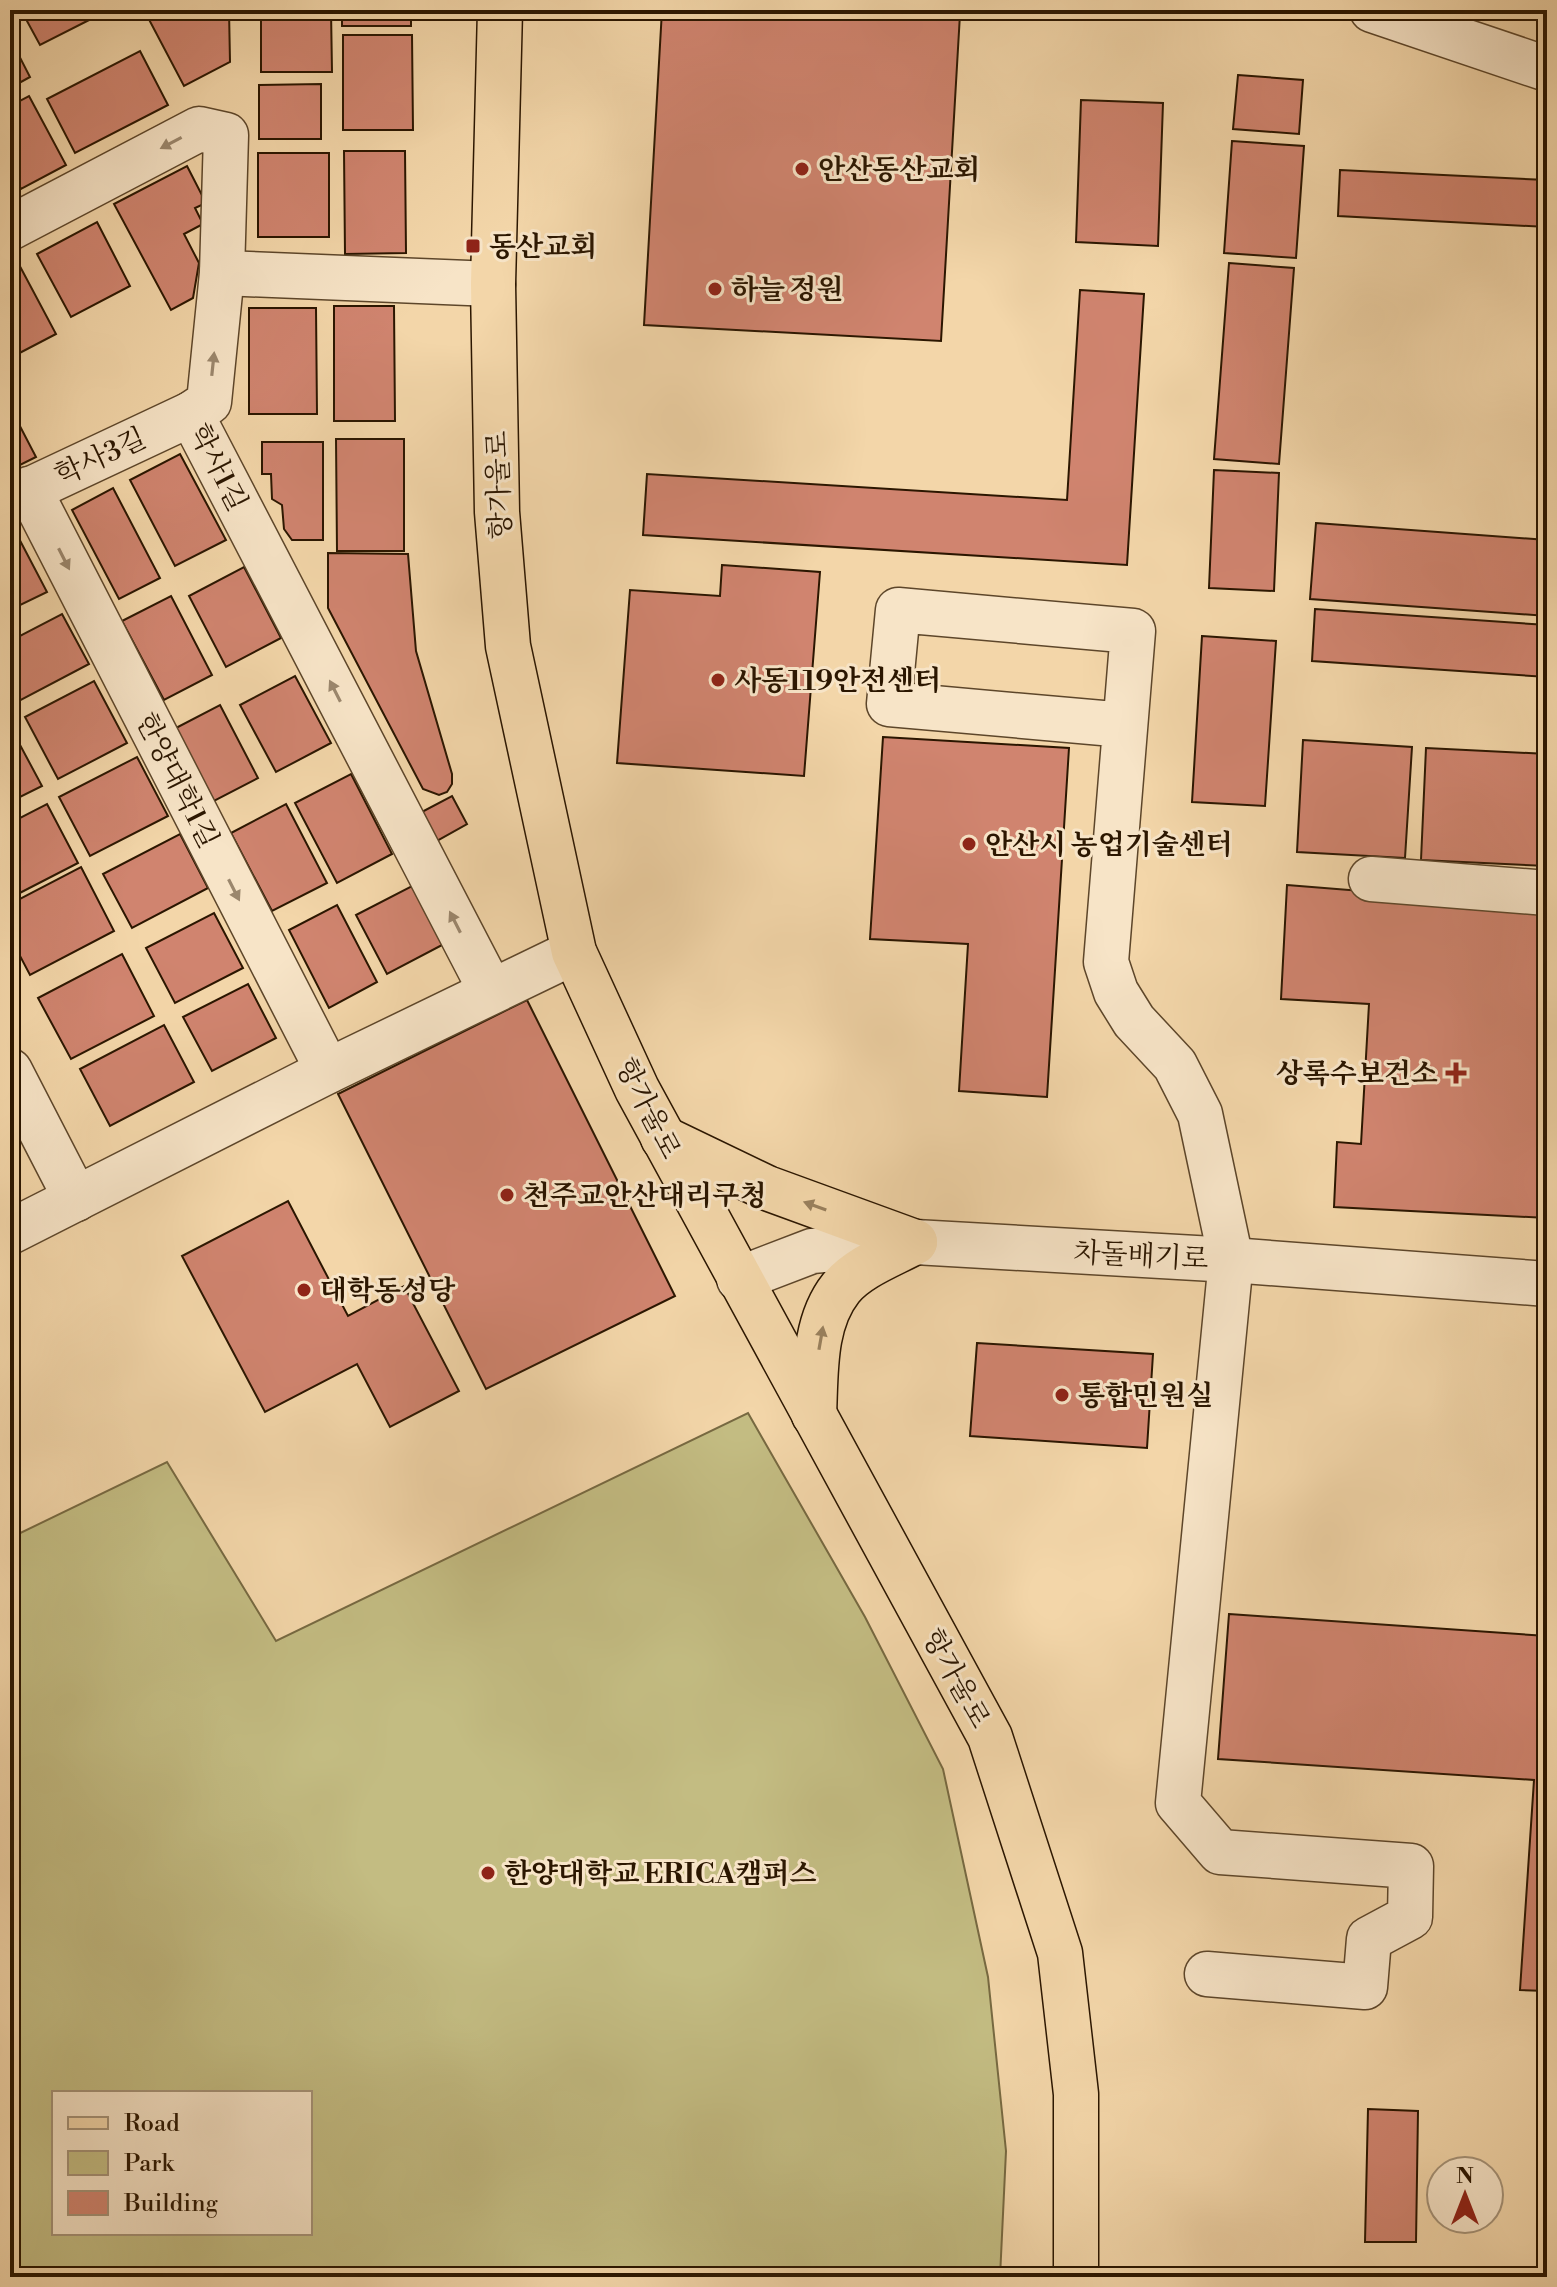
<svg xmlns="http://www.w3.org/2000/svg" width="1557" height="2287" font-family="'Libre Bodoni','Noto Serif KR',serif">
  <rect width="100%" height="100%" fill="#f3d6a9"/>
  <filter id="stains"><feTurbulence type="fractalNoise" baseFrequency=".0025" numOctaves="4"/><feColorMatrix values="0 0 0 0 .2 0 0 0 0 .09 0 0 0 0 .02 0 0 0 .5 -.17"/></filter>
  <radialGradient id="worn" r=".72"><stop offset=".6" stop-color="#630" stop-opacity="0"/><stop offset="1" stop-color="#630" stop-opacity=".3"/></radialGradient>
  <path fill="#c3bc82" stroke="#776941" stroke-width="2" fill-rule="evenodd" d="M748 1413 865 1617 943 1769 988 1977 1006 2151 1000 2277H10V1538L167 1462 276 1641ZM54 2093H310V2233H54Z"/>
  <g fill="#d0846f" stroke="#2b1600" stroke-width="2">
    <polygon points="21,10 96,10 99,15 40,45"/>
    <polygon points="144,10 229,10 230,62 184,86"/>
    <polygon points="261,10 331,10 332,72 261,72"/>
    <rect x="342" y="10" width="69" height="16"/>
    <polygon points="662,10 885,10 960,14 941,341 644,325"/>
    <polygon points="343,35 412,35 413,130 343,130"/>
    <polygon points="10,38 30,77 10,88"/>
    <polygon points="140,51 168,105 75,153 47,99"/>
    <polygon points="1238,75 1303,80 1299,134 1233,129"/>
    <polygon points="321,84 321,139 259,139 259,85"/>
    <polygon points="29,96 66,165 21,189 10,167 10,106"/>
    <polygon points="1081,100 1163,103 1158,246 1076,242"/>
    <polygon points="1232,141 1304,146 1296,258 1224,253"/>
    <polygon points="344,151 405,151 406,253 345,254"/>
    <rect x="258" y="153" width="71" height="84"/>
    <polygon points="187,166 206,203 195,208 203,224 184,234 199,263 193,298 171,310 114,204"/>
    <polygon points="1340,170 1547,180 1547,227 1338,216"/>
    <polygon points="97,222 130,286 71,317 37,254"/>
    <polygon points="15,257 56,334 10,358 10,260"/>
    <polygon points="1229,263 1294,268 1279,464 1214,459"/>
    <polygon points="1080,290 1144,294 1127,565 643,535 647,474 1067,500"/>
    <polygon points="334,306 394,306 395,421 334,421"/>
    <polygon points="249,308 316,308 317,414 249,414"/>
    <polygon points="10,407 36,457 10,470"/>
    <polygon points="336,439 404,439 404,551 337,551"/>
    <polygon points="262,442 323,442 323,540 292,540 284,529 282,505 272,499 271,474 262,474"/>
    <polygon points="180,454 226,540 175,566 130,480"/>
    <polygon points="1214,470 1279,473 1274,591 1209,588"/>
    <polygon points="113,488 160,578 119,599 72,510"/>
    <polygon points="1316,523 1547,540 1547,616 1310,599"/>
    <polygon points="14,529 47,592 10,610 10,531"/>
    <polygon points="328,553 408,554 416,651 452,774 452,784 447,792 439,795 423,789 328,608"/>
    <polygon points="722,565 820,572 804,776 617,763 630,590 720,596"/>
    <polygon points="244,567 281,638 226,667 189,596"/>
    <polygon points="171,596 212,675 164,700 122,621"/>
    <polygon points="1315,609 1547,625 1547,677 1312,661"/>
    <polygon points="62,614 89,664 17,702 10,689 10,641"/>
    <polygon points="1202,636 1276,641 1265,806 1192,802"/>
    <polygon points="295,676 331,743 276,772 240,705"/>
    <polygon points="94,681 127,743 58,779 25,717"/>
    <polygon points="220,705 258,778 212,802 174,729"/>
    <polygon points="12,730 42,786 10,802 10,731"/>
    <polygon points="883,737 1069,748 1047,1097 959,1091 968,944 870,939"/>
    <polygon points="1303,740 1412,747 1405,858 1297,852"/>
    <polygon points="1426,748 1547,754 1547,866 1421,860"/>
    <polygon points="137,757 168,816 90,856 59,797"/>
    <polygon points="351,774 392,854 337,883 295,803"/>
    <polygon points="452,796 467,824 433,843 418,814"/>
    <polygon points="47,804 78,863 10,898 10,823"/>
    <polygon points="286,804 327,883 272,911 231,833"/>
    <polygon points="180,834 208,888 132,928 103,874"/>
    <polygon points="81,867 114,931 30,975 10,937 10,904"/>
    <polygon points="414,885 444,944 387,974 356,915"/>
    <polygon points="1287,885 1547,906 1547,1218 1334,1207 1337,1142 1361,1144 1369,1004 1281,999"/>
    <polygon points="337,905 377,982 329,1008 289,930"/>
    <polygon points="214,913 243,968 175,1003 146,948"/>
    <polygon points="122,954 154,1016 71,1059 38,998"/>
    <polygon points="248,984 276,1038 212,1071 183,1017"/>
    <polygon points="527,1000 675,1296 486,1389 338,1094"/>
    <polygon points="164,1025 194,1082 110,1126 80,1069"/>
    <polygon points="288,1201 348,1316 404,1286 459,1391 390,1427 357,1364 265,1412 182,1256"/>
    <polygon points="977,1343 1153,1354 1147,1448 970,1436"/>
    <polygon points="1229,1614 1547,1636 1547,1991 1520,1990 1534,1780 1218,1759"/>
    <polygon points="1368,2109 1418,2111 1416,2242 1365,2242"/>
  </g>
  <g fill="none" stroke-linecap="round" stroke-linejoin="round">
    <g stroke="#5d462a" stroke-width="47">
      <g id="minor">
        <polyline points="1372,10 1547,69"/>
        <polyline points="10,228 199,129 226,135 222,273 209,402 191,414 491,991"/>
        <polyline points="222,273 493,284"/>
        <polyline points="29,489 328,1071"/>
        <polyline points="10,499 191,414"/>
        <polyline points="1125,725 889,704 898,610 1133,631 1106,962 1116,992 1134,1021 1175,1065 1200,1114 1231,1260 1178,1803 1220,1852 1411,1866 1410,1917 1369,1939 1365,1987 1207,1974"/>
        <polyline points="1371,879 1547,893"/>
        <polyline points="10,1071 76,1199"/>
        <polyline points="10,1232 328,1071 574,952"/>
        <polyline points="739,1279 812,1251 915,1242 1231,1260 1547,1284"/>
      </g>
    </g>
    <g stroke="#2b1600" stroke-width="47">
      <g id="major">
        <polyline points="500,10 493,284 497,512 508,646 574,952 637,1089 990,1737 1060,1953 1076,2094 1076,2277"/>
        <polyline points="663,1138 767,1188 915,1242"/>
        <path d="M814 1415C816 1373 813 1323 841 1288 858 1267 891 1255 915 1242"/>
      </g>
    </g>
    <use href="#minor" stroke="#f7e4c7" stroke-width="44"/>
    <use href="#major" stroke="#f3d6a9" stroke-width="44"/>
  </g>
  <defs><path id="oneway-solid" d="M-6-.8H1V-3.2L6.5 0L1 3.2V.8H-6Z" transform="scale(2)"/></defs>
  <g fill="#9b876d">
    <use href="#oneway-solid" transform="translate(171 143) rotate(152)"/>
    <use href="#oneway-solid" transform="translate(213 364) rotate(-84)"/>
    <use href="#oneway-solid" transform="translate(64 559) rotate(63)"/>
    <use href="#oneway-solid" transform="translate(335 691) rotate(-117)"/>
    <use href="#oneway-solid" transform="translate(234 890) rotate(63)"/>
    <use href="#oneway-solid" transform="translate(455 922) rotate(-117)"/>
  </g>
  <g fill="#99805d">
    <use href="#oneway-solid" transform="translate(815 1206) rotate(-160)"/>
    <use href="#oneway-solid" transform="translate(821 1338) rotate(-80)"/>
  </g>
  <g fill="#8f2418" stroke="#f7e4c7" stroke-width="3">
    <circle cx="802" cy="169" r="8"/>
    <rect x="465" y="238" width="16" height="16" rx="4"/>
    <circle cx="715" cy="289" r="8"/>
    <circle cx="718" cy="680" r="8"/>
    <circle cx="969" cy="844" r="8"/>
    <path d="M1452 1061h8v8h8v8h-8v8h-8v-8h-8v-8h8z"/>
    <circle cx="507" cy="1195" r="8"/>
    <circle cx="304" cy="1290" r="8"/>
    <circle cx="1062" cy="1395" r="8"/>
    <circle cx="488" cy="1873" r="8"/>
  </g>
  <g text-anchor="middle" stroke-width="6" stroke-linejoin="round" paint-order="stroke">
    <g font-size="28" font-weight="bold" fill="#2b1600" stroke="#f7e4c7" text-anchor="start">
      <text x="818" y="179">안산동산교회</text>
      <text x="489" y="256">동산교회</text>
      <text x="731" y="299">하늘 정원</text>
      <text x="734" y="690">사동119안전센터</text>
      <text x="985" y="854">안산시 농업기술센터</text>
      <text x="1438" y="1083" text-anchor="end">상록수보건소</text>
      <text x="523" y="1205">천주교안산대리구청</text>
      <text x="320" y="1300">대학동성당</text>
      <text x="1078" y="1405">통합민원실</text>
      <text x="504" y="1883">한양대학교 ERICA캠퍼스</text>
    </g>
    <g font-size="28" fill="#2b1600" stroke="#f7e4c7">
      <text transform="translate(100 456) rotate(-25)" y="10">학사3길</text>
      <text transform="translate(219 467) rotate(63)" y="10">학사1길</text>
      <text transform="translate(498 485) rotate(-92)" y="10">항가울로</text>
      <text transform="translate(178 780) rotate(63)" y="10">한양대학1길</text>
      <text transform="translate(649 1108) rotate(63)" y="10">항가울로</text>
      <text transform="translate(1141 1255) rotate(3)" y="10">차돌배기로</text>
      <text transform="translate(957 1678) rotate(61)" y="10">항가울로</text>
    </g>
  </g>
  <rect width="1557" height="2287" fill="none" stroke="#f3d6a9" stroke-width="40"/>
  <rect x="12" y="12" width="1533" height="2263" fill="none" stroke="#2b1600" stroke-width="4"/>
  <rect x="20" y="20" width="1517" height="2247" fill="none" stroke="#2b1600" stroke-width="2"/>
  <rect x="52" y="2091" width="260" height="144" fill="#f7e4c7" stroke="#a59277" stroke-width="2"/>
  <rect x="68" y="2117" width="40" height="12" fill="#f3d6a9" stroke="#a59277" stroke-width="2"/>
  <text x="124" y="2131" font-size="24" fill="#2b1600">Road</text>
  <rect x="68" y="2151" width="40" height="24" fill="#c3bc82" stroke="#a59277" stroke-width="2"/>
  <text x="124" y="2171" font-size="24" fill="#2b1600">Park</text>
  <rect x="68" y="2191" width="40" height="24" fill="#d0846f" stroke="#a59277" stroke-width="2"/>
  <text x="124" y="2211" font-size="24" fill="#2b1600">Building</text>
  <g transform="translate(1465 2195)"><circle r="38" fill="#f7e4c7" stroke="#a59277" stroke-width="2"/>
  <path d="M0-6L14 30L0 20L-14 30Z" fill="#8f2418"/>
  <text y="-12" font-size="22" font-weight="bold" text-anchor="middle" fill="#2b1600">N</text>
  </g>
  <rect width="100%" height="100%" filter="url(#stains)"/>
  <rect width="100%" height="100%" fill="url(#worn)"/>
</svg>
